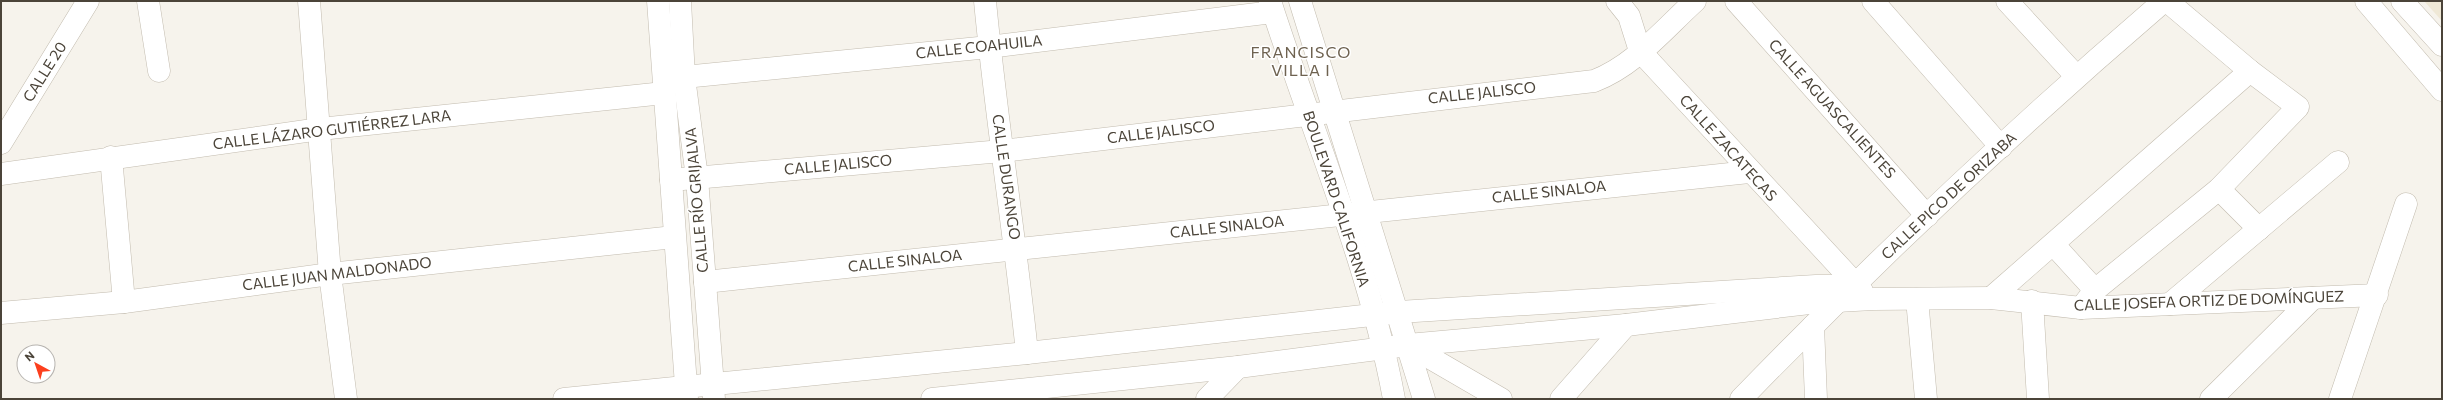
<svg xmlns="http://www.w3.org/2000/svg" width="2443" height="400" font-family="Commissioner,sans-serif">
  <rect width="100%" height="100%" fill="#f6f3ec"/>
  <polygon fill="#efe8d6" points="2424,1 2442,1 2442,21"/>
  <g fill="none" stroke-linecap="round" stroke-linejoin="round">
    <g stroke="#c2bbae" stroke-width="23">
      <g id="minor">
        <polyline points="148,1 159,71"/>
        <polyline points="309,1 330,274 346,399"/>
        <polyline points="658,1 687,399"/>
        <polyline points="680,1 684,77 697,178 714,399"/>
        <path d="M985 1C996 119 1015 235 1027 353"/>
        <path d="M1270 1C1312 132 1369 263 1394 399"/>
        <polyline points="1300,1 1424,399"/>
        <polyline points="1617,1 1629,16 1640,51 1862,291"/>
        <polyline points="1736,1 1927,216"/>
        <polyline points="1873,1 2001,147"/>
        <polyline points="2007,1 2076,76"/>
        <polyline points="2366,1 2442,90"/>
        <polyline points="2402,1 2442,45"/>
        <polyline points="684,77 989,47 1273,12"/>
        <polyline points="1,143 88,1"/>
        <polyline points="111,157 124,302"/>
        <polyline points="1,174 320,129 664,93"/>
        <path d="M671 180 1002 151 1594 81C1634 66 1664 29 1695 1"/>
        <polyline points="2219,189 2259,229"/>
        <polyline points="2054,245 2095,290"/>
        <polyline points="705,282 1749,172"/>
        <polyline points="1991,298 2250,71"/>
        <polyline points="1917,299 1926,399"/>
        <polyline points="2032,301 2038,399"/>
        <polyline points="2170,304 2338,162"/>
        <polyline points="2081,308 2095,290 2219,189 2298,107 2250,71 2167,1"/>
        <polyline points="1,313 124,302 330,274 674,237"/>
        <polyline points="1813,326 1816,399"/>
        <polyline points="1408,345 1501,399"/>
        <polyline points="564,399 1027,353 1399,312 1816,286 1855,286"/>
        <polyline points="932,399 1238,367 1408,345 1626,325 1818,302 1873,299 1991,298 2081,308 2377,295"/>
        <polyline points="1207,399 1238,367"/>
        <polyline points="1561,399 1626,325"/>
        <path d="M1741 399C1876 260 2017 127 2164 1"/>
        <polyline points="2211,399 2313,298"/>
        <polyline points="2340,399 2406,204"/>
      </g>
    </g>
    <use href="#minor" stroke="#fff" stroke-width="22"/>
  </g>
  <g text-anchor="middle" stroke-width="3" stroke-linejoin="round" paint-order="stroke">
    <g font-size="15" fill="#4b4439" stroke="#fff">
      <text transform="translate(979 47) rotate(-6)" y="5">CALLE COAHUILA</text>
      <text transform="translate(45 72) rotate(-58)" y="5">CALLE 20</text>
      <text transform="translate(1482 93) rotate(-6)" y="5">CALLE JALISCO</text>
      <text transform="translate(1832 109) rotate(48)" y="5">CALLE AGUASCALIENTES</text>
      <text transform="translate(332 130) rotate(-7)" y="5">CALLE LÁZARO GUTIÉRREZ LARA</text>
      <text transform="translate(1161 132) rotate(-7)" y="5">CALLE JALISCO</text>
      <text transform="translate(1728 148) rotate(48)" y="5">CALLE ZACATECAS</text>
      <text transform="translate(838 165) rotate(-5)" y="5">CALLE JALISCO</text>
      <text transform="translate(1006 177) rotate(82)" y="5">CALLE DURANGO</text>
      <text transform="translate(1549 192) rotate(-6)" y="5">CALLE SINALOA</text>
      <text transform="translate(1949 196) rotate(-43)" y="5">CALLE PICO DE ORIZABA</text>
      <text transform="translate(1336 199) rotate(72)" y="5">BOULEVARD CALIFORNIA</text>
      <text transform="translate(697 200) rotate(-95)" y="5">CALLE RÍO GRIJALVA</text>
      <text transform="translate(1227 227) rotate(-6)" y="5">CALLE SINALOA</text>
      <text transform="translate(905 261) rotate(-6)" y="5">CALLE SINALOA</text>
      <text transform="translate(337 274) rotate(-7)" y="5">CALLE JUAN MALDONADO</text>
      <text transform="translate(2209 301) rotate(-2)" y="5">CALLE JOSEFA ORTIZ DE DOMÍNGUEZ</text>
    </g>
    <g font-size="16" letter-spacing="1" fill="#6e6250" stroke="#fff">
      <text x="1301" y="58">FRANCISCO<tspan x="1301" dy="18">VILLA I</tspan></text>
    </g>
  </g>
  <rect width="2443" height="400" fill="none" stroke="#4b4439" stroke-width="4"/>
  <g transform="translate(36 364) rotate(320)"><circle r="19" fill="#ffffff" stroke="#b7b4b0"/>
  <path d="M0-3L7 15L0 10L-7 15Z" fill="#fc3f1d"/>
  <text y="-6" font-size="11" font-weight="bold" text-anchor="middle" fill="#4b4439">N</text>
  </g>
</svg>
